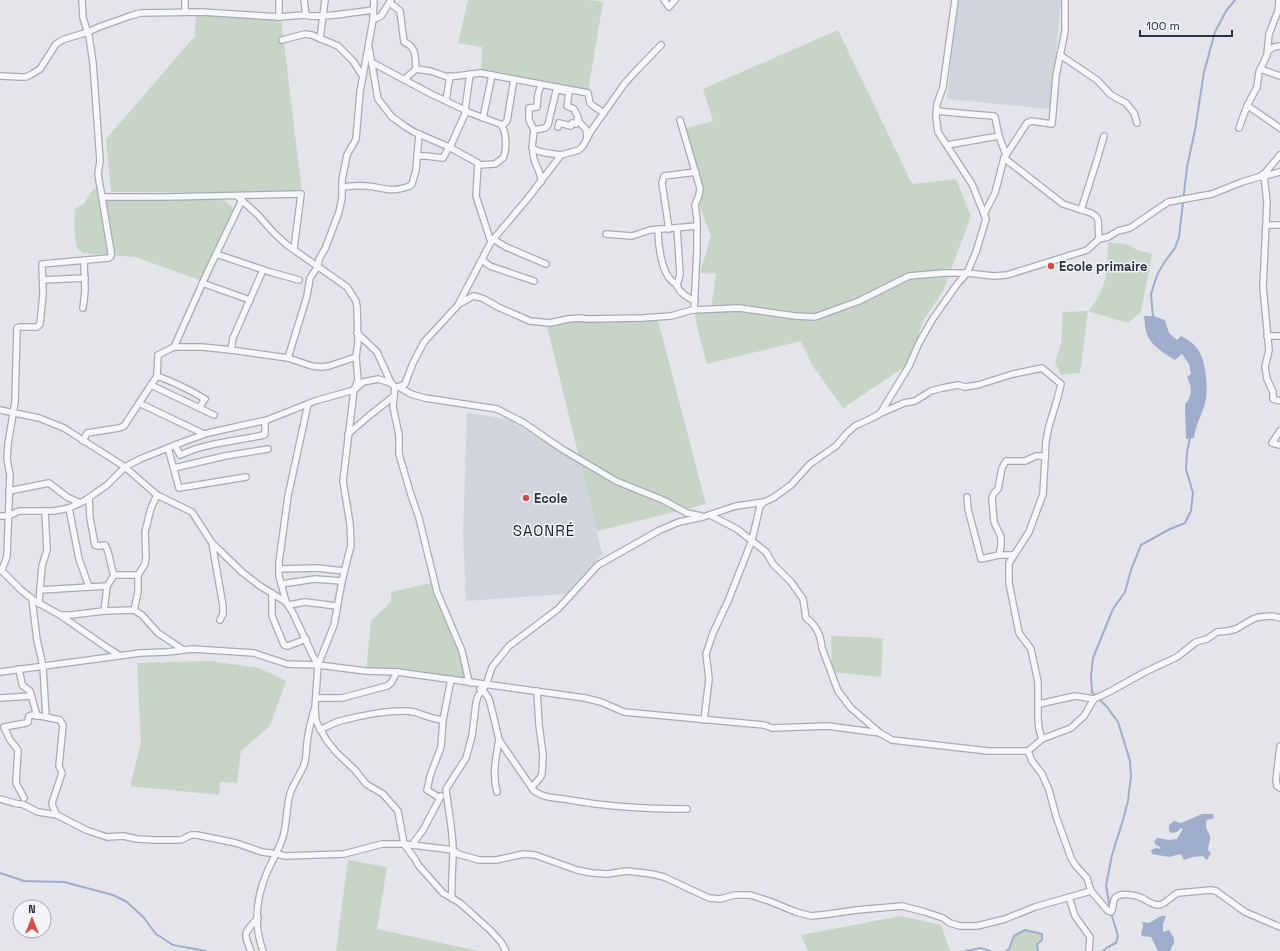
<svg xmlns="http://www.w3.org/2000/svg" width="1280" height="951" font-family="'Space Grotesk',sans-serif">
  <rect width="100%" height="100%" fill="#e3e5eb"/>
  <g fill="#d1d4dd">
    <polygon points="957,0 1061,0 1050,109 947,99"/>
    <polygon points="467,413 508,419 581,464 602,554 566,594 466,601 463,533"/>
  </g>
  <g fill="#c6d5c5">
    <polygon points="468,0 589,0 603,2 588,92 481,70 482,47 458,43"/>
    <polygon points="196,13 281,18 302,193 111,192 106,139 195,36"/>
    <polygon points="838,30 912,184 956,179 971,216 943,291 923,321 909,364 843,408 812,365 801,341 707,364 699,334 694,311 711,309 716,274 700,273 711,236 698,202 698,187 682,130 685,127 690,127 713,121 703,89"/>
    <polygon points="102,188 105,192 106,199 216,198 225,201 235,209 203,281 135,257 83,253 77,248 74,226 75,209 84,204 93,189"/>
    <path d="M1108 242 1129 245 1137 250 1152 254 1141 312 1128 323 1088 311 1080 373 1061 375 1055 363 1061 343 1063 312 1088 311C1108 289 1107 269 1108 242Z"/>
    <polygon points="657,317 706,504 597,531 547,326 568,319 600,322"/>
    <polygon points="435,582 462,651 469,682 366,671 371,621 391,602 391,592"/>
    <polygon points="831,636 868,637 883,639 881,677 832,672"/>
    <polygon points="210,661 259,668 286,681 270,726 241,751 237,783 220,782 219,795 130,786 141,742 137,663"/>
    <polygon points="348,860 387,867 377,929 479,951 336,951"/>
    <polygon points="901,916 941,925 950,951 808,951 801,935"/>
    <polygon points="1025,930 1042,934 1042,940 1037,944 1038,951 1006,951 1009,949 1014,936"/>
  </g>
  <g fill="#9facca">
    <path d="M1144 316H1153L1165 320 1169 333 1177 340 1181 336C1186 339 1192 342 1196 347 1206 357 1209 391 1205 403 1202 415 1195 426 1194 438L1186 439 1185 404C1193 396 1192 386 1187 377L1191 374 1189 364 1182 354 1175 360C1168 356 1154 347 1150 340 1145 333 1145 324 1144 316Z"/>
    <path d="M1202 814H1213L1214 818 1207 820C1204 827 1208 830 1210 836 1211 840 1208 846 1208 850L1211 853 1207 860 1203 856 1193 857 1184 860 1181 854 1169 857 1152 854 1151 850 1156 848 1160 849V847L1156 845 1154 842 1157 838 1169 840 1177 839 1183 829 1181 828 1177 832 1171 833 1169 830V825L1174 821 1181 823Z"/>
    <polygon points="1161,916 1166,916 1163,924 1163,932 1169,930 1174,938 1174,944 1172,946 1170,951 1158,951 1151,937 1142,936 1141,934 1143,926 1142,922 1149,923"/>
  </g>
  <g fill="none" stroke-linecap="round" stroke-linejoin="round">
    <g stroke="#9facca" stroke-width="2">
      <polyline points="1153,316 1151,294 1157,275 1164,263 1175,248 1179,237 1187,167 1195,130 1204,72 1215,32 1226,11 1235,0"/>
      <polyline points="0,873 24,881 64,882 113,895 127,902 144,918 156,934 173,945 206,951"/>
      <polyline points="1110,909 1106,885 1112,855 1123,820 1128,801 1131,776 1130,761 1118,722 1107,707 1092,692 1091,676 1093,658 1113,609 1125,592 1131,570 1141,545 1170,529 1185,523 1191,511 1193,493 1186,469 1187,452 1190,438"/>
      <polyline points="966,951 981,948 990,951"/>
      <polyline points="1006,951 1009,949 1014,936 1025,930 1042,934 1042,940 1037,944 1038,951"/>
      <polyline points="1103,951 1108,947 1116,943 1118,936 1111,913"/>
    </g>
    <g stroke="#a8abb6" stroke-width="8">
      <g id="minor">
        <polyline points="279,0 279,17"/>
        <polyline points="304,0 306,15"/>
        <polyline points="664,0 669,7 675,0"/>
        <path d="M390 3 400 11 404 42C417 47 415 57 416 69"/>
        <polyline points="185,12 185,0"/>
        <polyline points="373,20 381,16 391,0"/>
        <polyline points="320,39 325,0"/>
        <polyline points="282,40 305,34 312,35 338,46 353,61 362,75"/>
        <polyline points="369,48 378,99 392,117 406,127 414,132 449,147 478,163 476,196 491,242"/>
        <polyline points="1268,51 1274,47 1280,46"/>
        <polyline points="1060,55 1097,80 1111,95 1126,103 1134,113 1137,123"/>
        <polyline points="373,63 431,94 465,110 465,114 450,147"/>
        <polyline points="1260,69 1280,76"/>
        <path d="M0 76 21 77H26L32 74 40 69 56 44 62 40 88 32 99 27 116 21 130 16 140 13 202 12 279 17 304 15C319 19 356 12 373 10"/>
        <polyline points="405,79 416,69 430,71 448,77 481,73 588,93 590,103 592,105 604,113"/>
        <path d="M541 85 538 94 537 107 529 108V120L534 130 532 148C540 154 551 153 561 155"/>
        <polyline points="446,100 450,76"/>
        <polyline points="1248,106 1280,128"/>
        <polyline points="465,110 470,74"/>
        <path d="M465 111 500 124C507 130 507 150 503 158L495 164 478 165"/>
        <polyline points="937,111 968,114 994,116 995,117 999,136"/>
        <polyline points="483,118 492,75"/>
        <polyline points="578,118 579,122 586,129 587,138"/>
        <polyline points="680,120 700,188 699,195 695,205 697,220 697,251 694,310"/>
        <polyline points="502,126 507,121 514,79"/>
        <polyline points="1239,128 1247,106 1257,87 1259,72 1267,55 1269,34 1278,11 1279,0"/>
        <polyline points="534,130 545,128 548,125 557,87 559,90 569,92 567,106 574,109 578,117 576,124 572,123 571,126 559,123 558,127"/>
        <polyline points="947,145 999,136 1006,155"/>
        <path d="M533 150C532 165 541 167 541 182"/>
        <polyline points="417,156 426,156 443,158 449,147"/>
        <polyline points="1004,158 1063,204 1091,213 1096,216 1098,220 1099,239"/>
        <polyline points="1264,176 1267,202 1263,287 1269,350 1265,367 1267,379 1273,392 1273,399 1280,401"/>
        <polyline points="1261,177 1280,172"/>
        <path d="M342 187C350 186 359 185 367 186 386 188 390 193 410 186L412 184 416 170 419 134"/>
        <polyline points="237,196 258,215 273,232 287,245 347,287 356,301 357,306 358,342 356,357 358,380 354,390 343,481 350,524 351,545 342,581 334,625 318,665 315,708 316,721 327,741 337,753 355,770 366,784 383,794 398,811 404,844 415,859 419,866 443,893 460,903 490,930 501,942 506,951"/>
        <polyline points="102,197 167,197 301,194 294,249"/>
        <polyline points="1081,210 1097,160 1104,136"/>
        <polyline points="984,214 995,193 1004,158 1027,123 1031,121 1052,124 1056,76 1065,31 1065,0"/>
        <polyline points="1267,225 1280,225"/>
        <path d="M677 228 680 274 677 286C681 294 687 297 695 301"/>
        <polyline points="669,229 662,183 664,176 696,172"/>
        <path d="M658 230C658 242 661 271 671 280 672 282 674 282 676 284"/>
        <polyline points="606,234 632,236 650,230 697,226"/>
        <polyline points="493,239 506,247 546,264"/>
        <polyline points="216,254 270,272 299,280"/>
        <polyline points="482,260 490,266 534,281"/>
        <polyline points="43,280 85,278"/>
        <polyline points="202,283 250,300"/>
        <polyline points="459,303 491,242 528,198 561,155 579,150 583,146 591,131 625,83 634,73 661,45"/>
        <polyline points="83,308 85,291 84,260"/>
        <polyline points="357,333 377,352 391,383 395,387 393,407 399,435 399,454 411,495 419,518 437,592 462,651 469,682 471,683"/>
        <polyline points="1267,336 1280,336"/>
        <polyline points="174,347 208,271 242,200"/>
        <polyline points="231,350 233,338 263,270"/>
        <polyline points="288,358 307,296 310,278 318,266 319,259 325,249 339,212 342,198 342,180 347,155 356,139 360,92 373,20 374,0"/>
        <path d="M157 376C174 382 190 390 205 399L199 408"/>
        <polyline points="151,385 214,415"/>
        <polyline points="395,387 398,387 405,384 413,363 424,342 459,304 473,296 478,297 484,299 498,307 530,321 550,323 568,319 580,318 587,319 642,318 671,316 692,310 739,308 795,316 815,317 859,301 909,276 943,273 967,273 994,276 1007,275 1087,250 1099,239 1108,237 1118,231 1130,228 1168,202 1212,194 1242,182 1259,177 1265,173 1280,155"/>
        <polyline points="399,387 411,394 425,398 497,409 524,423 562,449 616,481 663,500 687,513 701,516"/>
        <polyline points="139,403 204,434"/>
        <polyline points="0,410 39,418 64,428 125,467 157,495 192,512 212,543 242,572 260,586 286,602 293,613 312,654 318,665"/>
        <polyline points="881,412 909,366 919,343 932,320 958,283 967,273 976,252 986,219 972,184 938,132 936,117 937,104 943,87 955,0"/>
        <polyline points="1280,431 1272,443 1280,445"/>
        <polyline points="348,434 370,415 393,397"/>
        <polyline points="83,441 87,433 119,428 124,426 157,376 158,355 174,347 202,347 231,350 288,358 312,366 322,367 329,366 356,357"/>
        <path d="M175 445 180 455C206 443 236 441 264 435L265 434V421"/>
        <polyline points="168,448 179,488 246,477"/>
        <polyline points="174,468 225,456 268,449"/>
        <polyline points="9,491 49,483 67,497 80,503"/>
        <polyline points="967,497 968,509 981,559 999,555 1014,555"/>
        <path d="M89 498 90 518 95 545 99 546 105 545C110 552 110 566 114 575L107 586 104 611"/>
        <polyline points="69,508 79,559 89,587"/>
        <path d="M710 515 737 529 766 552 773 564 791 582 803 599 806 618C816 625 821 636 822 648L838 691 851 708 880 733"/>
        <polyline points="0,516 8,516 19,511 54,511 69,508 84,501 107,485 125,467 140,459 183,442 208,433 267,420 315,401 354,390 363,382 378,379 391,383"/>
        <polyline points="212,543 223,606 223,614 220,620"/>
        <polyline points="999,555 1001,546 1001,537 994,522 992,498 994,493 998,489 1002,468 1006,461 1025,461 1036,456 1045,456"/>
        <polyline points="0,569 21,590 35,601 60,615 71,615 104,611 134,610 142,615 158,633 182,649"/>
        <polyline points="279,569 317,568 344,571"/>
        <polyline points="2,570 7,556 10,475 7,459 8,444 15,402 17,328 19,327 37,327 40,324 43,294 42,264 109,258 111,256 111,252 98,174 100,161 93,63 89,36 83,18 82,0"/>
        <polyline points="114,575 138,575"/>
        <polyline points="281,584 315,579 342,581"/>
        <polyline points="40,590 42,566 47,550 45,511"/>
        <polyline points="272,593 272,616 284,645 288,646 306,639"/>
        <polyline points="286,602 279,576 279,562 288,496 308,404"/>
        <polyline points="39,604 40,590 107,586"/>
        <polyline points="288,605 305,602 337,606"/>
        <polyline points="134,610 138,592 138,575 145,564 146,557 145,532 151,508 157,495"/>
        <polyline points="60,615 106,647 119,655"/>
        <polyline points="19,669 22,684 23,686 30,691 37,716"/>
        <polyline points="0,672 140,653 167,652 193,649 254,653 287,664 318,665 366,671 397,672 585,698 601,702 624,712 764,725 772,728 828,726 880,733 892,740 988,751 1028,751 1042,739 1071,728 1084,716 1094,699 1109,692 1145,672 1177,657 1196,642 1207,639 1217,632 1228,631 1236,629 1253,619 1259,617 1273,616 1280,618"/>
        <path d="M480 689 485 693 489 699 493 714 499 740 534 791C546 799 556 797 570 800 609 807 648 809 687 809"/>
        <polyline points="0,698 31,696"/>
        <polyline points="316,698 342,698 387,686 391,683 397,672"/>
        <polyline points="1039,704 1075,696 1094,699"/>
        <polyline points="46,717 60,720 63,725 59,766 62,773 52,803 53,807 57,815"/>
        <polyline points="443,720 451,679"/>
        <polyline points="704,720 709,679 706,654 713,633 728,601 752,540 760,506 764,502"/>
        <path d="M320 730C326 727 333 723 340 721 358 716 396 708 414 712 425 715 431 719 443 720L441 747 430 776 427 790 440 798"/>
        <polyline points="1280,746 1276,780 1277,786 1280,788"/>
        <path d="M1028 751 1032 761 1042 774 1049 790 1056 816 1071 858 1076 866 1087 878 1091 891 1108 911 1111 912 1112 910C1113 907 1113 901 1115 898 1120 892 1136 895 1142 898 1148 901 1152 905 1159 905 1166 904 1171 896 1178 893L1211 890 1216 891 1245 912 1280 927"/>
        <polyline points="532,787 540,778 542,774 543,755 539,725 537,691"/>
        <path d="M497 792C492 774 496 757 499 740"/>
        <polyline points="24,798 16,783 18,750 10,740 4,727 26,723 28,722 29,716 32,715 46,717 43,666 37,640 32,599"/>
        <polyline points="0,799 18,804 22,804 38,812 57,815 86,830 107,837 123,836 137,839 155,840 181,840 191,835 197,835 236,843 262,852 277,854 285,856 344,854 382,844 404,844 453,850 458,854 479,860 496,860 524,854 535,855 577,870 592,873 607,874 627,871 652,874 664,877 709,898 720,899 735,895 750,895 769,901 796,912 811,916 829,914 857,910 902,906 925,912 943,918 950,923 960,926 977,926 1005,919 1035,907 1091,891"/>
        <polyline points="412,845 423,830 441,796"/>
        <polyline points="1069,897 1075,916 1090,937 1089,951"/>
        <path d="M452 898C451 882 453 867 453 851 453 830 448 809 446 789L466 758 472 736 476 703 478 696 486 685 492 667 509 646 558 609 598 565 660 530 679 522 703 517 736 506 764 502 773 498 791 485 810 464 836 446 847 433 855 426 872 418 881 413 904 403 915 401 931 391 942 388 958 385 965 387 978 385 1013 374 1042 368 1061 384 1057 400 1049 426 1046 441 1043 494 1029 532 1009 563V583L1019 633 1031 649 1038 682V719L1039 729 1042 739"/>
        <path d="M251 951C243 933 244 933 258 918"/>
        <path d="M263 951C253 924 256 897 268 870 273 859 279 849 283 837 287 823 286 808 290 794 293 784 299 777 303 767 307 759 306 751 307 743 308 732 311 721 314 710"/>
      </g>
    </g>
    <use href="#minor" stroke="#f6f7f9" stroke-width="5.5"/>
  </g>
  <g fill="#ce4f4b" stroke="#f3f4f8" stroke-width="1.5">
    <circle cx="1051" cy="266" r="4"/>
    <circle cx="526" cy="498" r="4"/>
  </g>
  <g text-anchor="middle" stroke-width="3" stroke-linejoin="round" paint-order="stroke">
    <g font-size="13" font-weight="bold" fill="#2b3044" stroke="#f3f4f8" text-anchor="start">
      <text x="1059" y="271">Ecole primaire</text>
      <text x="534" y="503">Ecole</text>
    </g>
    <g font-size="15" letter-spacing="1" fill="#1d2134" stroke="#f3f4f8">
      <text x="544" y="536">SAONRÉ</text>
    </g>
  </g>
  <g transform="translate(32 919)"><circle r="19" fill="#f3f4f8" stroke="#a3a6b0"/>
  <path d="M0-3L7 15L0 10L-7 15Z" fill="#ce4f4b"/>
  <text y="-6" font-size="11" font-weight="bold" text-anchor="middle" fill="#2b3044">N</text>
  </g>
  <path d="M1140 30v6h92v-6" fill="none" stroke="#2b3044" stroke-width="2"/>
  <text x="1146" y="30" font-size="12" fill="#2b3044" stroke="#f3f4f8" stroke-width="3" paint-order="stroke">100 m</text>
</svg>
